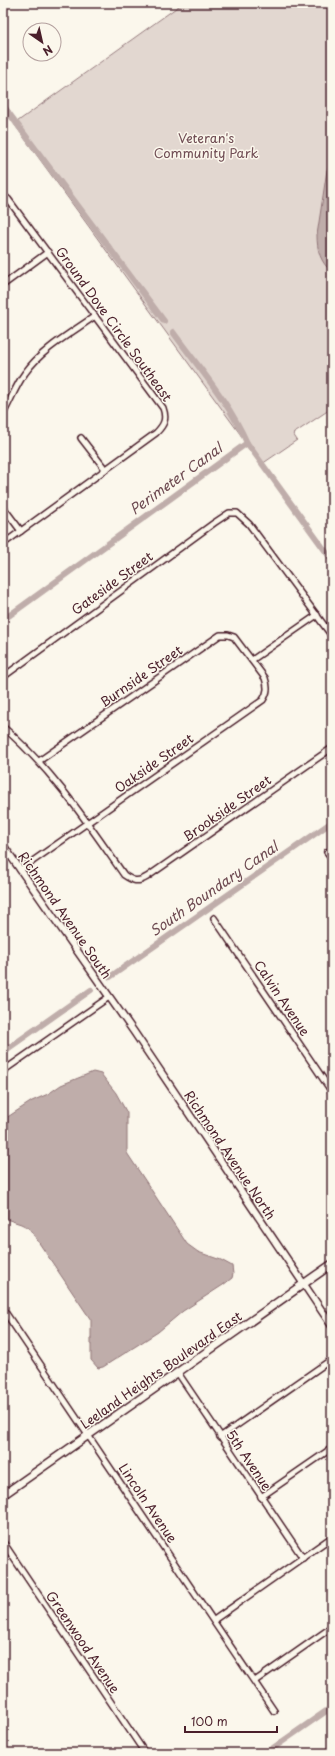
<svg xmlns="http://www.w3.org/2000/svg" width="335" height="1756" font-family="'Playpen Sans',sans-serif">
  <rect width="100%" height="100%" fill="#fbf7ec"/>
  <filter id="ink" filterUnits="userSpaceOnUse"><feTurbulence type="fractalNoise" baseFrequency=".025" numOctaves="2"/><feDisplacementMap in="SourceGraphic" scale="8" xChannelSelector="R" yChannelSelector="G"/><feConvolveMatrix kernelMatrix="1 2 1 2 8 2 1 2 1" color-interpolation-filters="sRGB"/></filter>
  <g filter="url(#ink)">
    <polygon fill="#e2d7d0" stroke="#967b7e" points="183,3 332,3 332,408 293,434 297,440 262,464 14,124"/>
    <g fill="#bfadaa" stroke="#907477">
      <path d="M332 162V272C320 262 317 250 317 235L327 170Z"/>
      <polygon points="93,1072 101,1074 116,1093 127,1113 127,1153 187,1244 198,1252 221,1260 232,1266 233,1274 232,1278 223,1285 183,1311 158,1332 103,1367 98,1368 91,1360 91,1320 29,1228 21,1224 3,1218 3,1120 32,1101 48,1094 61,1085"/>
    </g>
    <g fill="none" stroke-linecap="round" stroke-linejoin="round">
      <g stroke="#bfadaa" stroke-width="6">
        <polyline points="3,105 8,112 3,116"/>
        <polyline points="8,112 164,321"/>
        <path d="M173 332C199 368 229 402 247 443"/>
        <polyline points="3,620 247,443 332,560"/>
        <polyline points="110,977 332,822"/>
        <polyline points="3,1052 91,990"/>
        <polyline points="266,1753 332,1707"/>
      </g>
      <g stroke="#4a1f2b" stroke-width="8">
        <g id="minor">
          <path d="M3 195 8 199 163 408C167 419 164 425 156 433L3 544"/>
          <polyline points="3,285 48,252"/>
          <path d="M3 414C11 400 16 385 25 373 42 349 71 333 95 316"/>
          <polyline points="81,438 105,469"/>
          <polyline points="3,507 21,531"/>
          <polyline points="252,660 317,615"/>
          <polyline points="3,677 214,523 229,513 237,513 249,524 332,636"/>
          <path d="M3 727C52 769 87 822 124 875 133 881 137 883 147 877L332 748"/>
          <polyline points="327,852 332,858"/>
          <path d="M20 870 263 700C268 692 268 687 265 678L234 637 228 635H220L39 761"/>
          <polyline points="214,918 332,1092"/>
          <polyline points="3,1071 109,997"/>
          <polyline points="3,1309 274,1711"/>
          <polyline points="178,1373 303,1558"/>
          <polyline points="220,1437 332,1359"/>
          <polyline points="261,1497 332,1448"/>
          <polyline points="3,1542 145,1753"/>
          <polyline points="214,1620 332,1537"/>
          <polyline points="255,1681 332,1627"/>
        </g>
      </g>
      <g stroke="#4a1f2b" stroke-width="9">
        <polyline id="tertiary" points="3,845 134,1032 332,1326"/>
      </g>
      <g stroke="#4a1f2b" stroke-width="10">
        <polyline id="secondary" points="3,1495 332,1264"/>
      </g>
      <use href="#minor" stroke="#fbf7ec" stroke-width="5"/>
      <use href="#tertiary" stroke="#fbf7ec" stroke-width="6"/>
      <use href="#secondary" stroke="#fbf7ec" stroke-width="7"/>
    </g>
  </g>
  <g text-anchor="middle" stroke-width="3" stroke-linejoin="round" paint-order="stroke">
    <g font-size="13" fill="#704d54" stroke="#fbf7ec">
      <text x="206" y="143">Veteran's<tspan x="206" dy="15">Community Park</tspan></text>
    </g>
    <g font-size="13" fill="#4a1f2b" stroke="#fbf7ec">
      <text transform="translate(114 324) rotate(54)" y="5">Ground Dove Circle Southeast</text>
      <text transform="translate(112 583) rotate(-36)" y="5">Gateside Street</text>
      <text transform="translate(141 676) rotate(-35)" y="5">Burnside Street</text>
      <text transform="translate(154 763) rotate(-35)" y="5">Oakside Street</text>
      <text transform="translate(227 808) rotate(-35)" y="5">Brookside Street</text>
      <text transform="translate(65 915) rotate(55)" y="5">Richmond Avenue South</text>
      <text transform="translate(282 998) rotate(56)" y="5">Calvin Avenue</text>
      <text transform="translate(230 1155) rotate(56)" y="5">Richmond Avenue North</text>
      <text transform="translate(161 1370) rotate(-35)" y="5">Leeland Heights Boulevard East</text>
      <text transform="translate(249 1460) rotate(56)" y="5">5th Avenue</text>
      <text transform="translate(148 1503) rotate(56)" y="5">Lincoln Avenue</text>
      <text transform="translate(83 1642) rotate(56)" y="5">Greenwood Avenue</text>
    </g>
    <g font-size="14" font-style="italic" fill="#6d4a51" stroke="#fbf7ec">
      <text transform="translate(176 479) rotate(-36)" y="5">Perimeter Canal</text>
      <text transform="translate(214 889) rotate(-35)" y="5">South Boundary Canal</text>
    </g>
  </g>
  <rect width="335" height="1756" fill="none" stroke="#fbf7ec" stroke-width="16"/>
  <rect x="8" y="8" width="319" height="1740" fill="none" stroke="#4a1f2b" stroke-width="1.5" filter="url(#ink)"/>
  <g transform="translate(42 42) rotate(146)"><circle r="19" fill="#fbf7ec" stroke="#b4a19f"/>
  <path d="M0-3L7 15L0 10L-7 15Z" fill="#4a1f2b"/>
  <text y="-6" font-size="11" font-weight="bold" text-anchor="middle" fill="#4a1f2b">N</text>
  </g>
  <path d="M185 1726v6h92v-6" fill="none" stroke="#4a1f2b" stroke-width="2"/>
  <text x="191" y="1726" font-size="12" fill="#4a1f2b" stroke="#fbf7ec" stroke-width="3" paint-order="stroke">100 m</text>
</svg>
